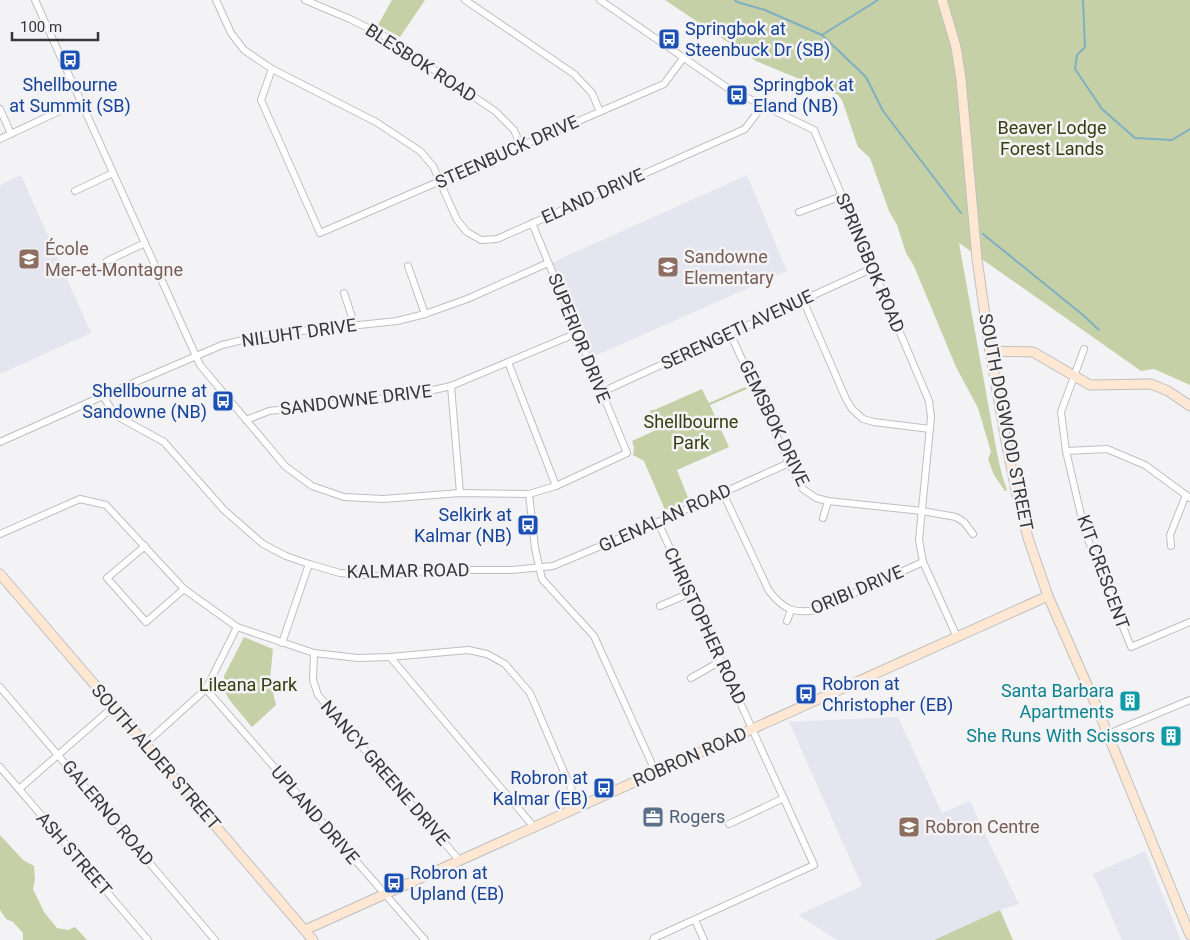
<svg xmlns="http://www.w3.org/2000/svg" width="1190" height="940" font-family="Roboto,sans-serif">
  <rect width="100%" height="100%" fill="#f3f3f6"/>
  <g fill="#e5e5ef">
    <polygon points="21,175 91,333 0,374 0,185"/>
    <polygon points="747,175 787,271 588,359 549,264"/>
    <polygon points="898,717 942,813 970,801 988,840 1019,904 1000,910 934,940 837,940 798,915 862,886 789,722"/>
    <polygon points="1145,851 1181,940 1122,940 1093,874"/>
  </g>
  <g fill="#c6d0a6">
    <polygon points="392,0 425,0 400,37 378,25"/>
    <polygon points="665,0 1190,0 1190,385 1154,369 1141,371 959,243 997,453 1002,475 1007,490 1005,491 994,475 988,459 991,452 978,408 956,367 914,266 906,253 897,225 889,211 870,158 858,147 842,100 838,95 756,61"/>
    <polygon points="745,387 747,389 710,405 729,447 677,470 689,500 665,510 644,461 633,455 634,448 632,441 654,431 655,426 649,413 651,410 654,410 702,389 709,403"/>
    <polygon points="244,637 273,649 270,679 276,705 252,727 231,702 227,696 224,686 224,676"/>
    <polygon points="0,835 23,860 34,866 35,879 33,889 44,912 57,928 68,930 75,927 87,940 23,940 23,933 13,922 6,919 0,910"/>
    <polygon points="1000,910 1013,940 934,940"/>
  </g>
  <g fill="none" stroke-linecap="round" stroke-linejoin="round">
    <g stroke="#7fafc2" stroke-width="2">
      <polyline points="735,0 737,2 765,10 822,35 866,77 883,111 961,213"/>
      <polyline points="1083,0 1085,47 1077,55 1075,69 1102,109 1135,138 1172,140 1190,129"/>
      <polyline points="822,35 878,0"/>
      <polyline points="983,234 1083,315 1099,330"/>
    </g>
    <g stroke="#bfbfc1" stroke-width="8">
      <g id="street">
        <polyline points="35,0 200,365 285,466 312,486 344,497 383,499 460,493 529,494 556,486 627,453 532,223"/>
        <polyline points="216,0 231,33 244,50 272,69 376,122 420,151 433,166 457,220 467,232 481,240 497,239 745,129 763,105"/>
        <polyline points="305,0 350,19 384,36 495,111 514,130 521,146"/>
        <polyline points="465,0 574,74 592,93 600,112"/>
        <polyline points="600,0 729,89 814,130 929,401 931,417 919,540 923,562 957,637"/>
        <polyline points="272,69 261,100 320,233 664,84 684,57"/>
        <polyline points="0,109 11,134"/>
        <polyline points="0,139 81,101"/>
        <polyline points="75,191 113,173"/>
        <polyline points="799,212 842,196"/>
        <polyline points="107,261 145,243"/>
        <polyline points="408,266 425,314"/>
        <polyline points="344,293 355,326"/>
        <polyline points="803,300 846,399 852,409 863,419 874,422 930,429"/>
        <polyline points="730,333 789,463 803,489 816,498 828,501 922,511 956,517 964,522 973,534"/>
        <polyline points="1084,349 1061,412 1066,451 1085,532 1131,647 1190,622"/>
        <polyline points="508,362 556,486"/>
        <polyline points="451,386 460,493"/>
        <polyline points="602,392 873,268"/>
        <polyline points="103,396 115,415 164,442 224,510 263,544 286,556 309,564 340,573 377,576 437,570 512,570 553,566 658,522 789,463"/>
        <polyline points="246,420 269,411 408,396 451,386 577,333"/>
        <polyline points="0,442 103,396 222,345 264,335 397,321 425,314 467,299 548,263"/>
        <polyline points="1066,451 1107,449 1145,465 1190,498"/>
        <path d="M723 493 769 591C784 610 794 614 817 610L923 562"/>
        <polyline points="529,494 535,548 542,579 594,636 656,773"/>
        <polyline points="823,518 828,501"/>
        <polyline points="0,534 80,499 106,505 184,589 237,627 314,653 358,658 390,657 468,650 487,654 505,664 530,693 579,807"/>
        <polyline points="145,546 107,578 146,622 184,589"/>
        <polyline points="1171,546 1170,535 1186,495"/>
        <polyline points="660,606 690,593"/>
        <polyline points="787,621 791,610"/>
        <polyline points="282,643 309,564"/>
        <polyline points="314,653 313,680 318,695 460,861"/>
        <polyline points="390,657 534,827"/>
        <polyline points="691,678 721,661"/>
        <polyline points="0,687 215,940"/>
        <polyline points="206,689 425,940"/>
        <polyline points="1108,734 1190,700"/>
        <polyline points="145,744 206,689 237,627"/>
        <polyline points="0,767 148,940"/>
        <polyline points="19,789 113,707"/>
        <polyline points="729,824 784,798"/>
        <polyline points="695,920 704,940"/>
        <polyline points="653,940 654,938 814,865 658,522"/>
      </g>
    </g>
    <g stroke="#bfbfc1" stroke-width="11">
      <g id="secondary">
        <polyline points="942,0 946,13 956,47 961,79 977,259 990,351 1005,436 1016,491 1028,538 1048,596 1095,703 1190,935"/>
        <polyline points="990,351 1033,352 1090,385 1151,384 1168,391 1190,406"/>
        <polyline points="0,574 313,940"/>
        <polyline points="305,930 1048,596"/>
      </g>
    </g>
    <use href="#street" stroke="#fff" stroke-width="6"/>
    <use href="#secondary" stroke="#fee8d3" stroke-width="9"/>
  </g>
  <defs>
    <g id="bus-square" transform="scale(1.125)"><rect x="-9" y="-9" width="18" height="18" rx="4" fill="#1a4fb4" stroke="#f3f3f6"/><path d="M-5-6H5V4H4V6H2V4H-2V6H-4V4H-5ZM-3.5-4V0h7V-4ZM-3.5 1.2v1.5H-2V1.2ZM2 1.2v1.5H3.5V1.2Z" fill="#fff"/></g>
    <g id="school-square" transform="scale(1.125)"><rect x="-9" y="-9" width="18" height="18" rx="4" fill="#8d6e63" stroke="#f3f3f6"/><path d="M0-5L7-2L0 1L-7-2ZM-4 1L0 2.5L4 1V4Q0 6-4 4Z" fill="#fff"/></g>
    <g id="building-square" transform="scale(1.125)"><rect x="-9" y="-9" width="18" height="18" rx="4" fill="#0f9aa8" stroke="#f3f3f6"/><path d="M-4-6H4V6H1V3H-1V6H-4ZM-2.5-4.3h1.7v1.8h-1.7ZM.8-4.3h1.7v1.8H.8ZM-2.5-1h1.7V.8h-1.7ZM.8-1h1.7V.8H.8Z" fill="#fff"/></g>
    <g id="office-square" transform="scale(1.125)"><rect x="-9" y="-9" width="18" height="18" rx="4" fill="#5c6f8a" stroke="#f3f3f6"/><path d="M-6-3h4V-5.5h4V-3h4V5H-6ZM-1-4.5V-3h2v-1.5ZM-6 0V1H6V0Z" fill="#fff"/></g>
  </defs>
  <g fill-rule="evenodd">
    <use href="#bus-square" x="669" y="39"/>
    <use href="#bus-square" x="70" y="60"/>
    <use href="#bus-square" x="737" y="95"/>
    <use href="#school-square" x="29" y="259"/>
    <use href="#school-square" x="668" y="267"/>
    <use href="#bus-square" x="223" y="401"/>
    <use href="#bus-square" x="528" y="525"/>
    <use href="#bus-square" x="806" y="694"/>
    <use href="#building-square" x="1130" y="701"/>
    <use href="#building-square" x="1171" y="736"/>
    <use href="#bus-square" x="604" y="788"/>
    <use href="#office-square" x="653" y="817"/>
    <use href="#school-square" x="909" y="827"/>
    <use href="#bus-square" x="394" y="883"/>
  </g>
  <g text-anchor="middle" stroke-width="5" stroke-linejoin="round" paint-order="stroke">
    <g font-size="18" fill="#164399" stroke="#f3f3f6" text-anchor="start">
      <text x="685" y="35">Springbok at<tspan x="685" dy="21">Steenbuck Dr (SB)</tspan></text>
      <text x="70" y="91" text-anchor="middle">Shellbourne<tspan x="70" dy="21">at Summit (SB)</tspan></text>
      <text x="753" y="91">Springbok at<tspan x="753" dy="21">Eland (NB)</tspan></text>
      <text x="207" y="397" text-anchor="end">Shellbourne at<tspan x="207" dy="21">Sandowne (NB)</tspan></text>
      <text x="512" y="521" text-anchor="end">Selkirk at<tspan x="512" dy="21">Kalmar (NB)</tspan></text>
      <text x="822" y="690">Robron at<tspan x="822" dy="21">Christopher (EB)</tspan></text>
      <text x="588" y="784" text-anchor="end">Robron at<tspan x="588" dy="21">Kalmar (EB)</tspan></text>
      <text x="410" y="879">Robron at<tspan x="410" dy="21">Upland (EB)</tspan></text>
    </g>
    <g font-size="18" fill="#373738" stroke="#f3f3f6">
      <text transform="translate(421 63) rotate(33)" y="6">BLESBOK ROAD</text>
      <text transform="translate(507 152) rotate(-24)" y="6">STEENBUCK DRIVE</text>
      <text transform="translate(593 196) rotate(-24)" y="6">ELAND DRIVE</text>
      <text transform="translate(870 263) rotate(67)" y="6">SPRINGBOK ROAD</text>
      <text transform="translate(737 330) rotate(-25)" y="6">SERENGETI AVENUE</text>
      <text transform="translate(299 333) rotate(-8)" y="6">NILUHT DRIVE</text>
      <text transform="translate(579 338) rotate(68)" y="6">SUPERIOR DRIVE</text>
      <text transform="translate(356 400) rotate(-7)" y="6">SANDOWNE DRIVE</text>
      <text transform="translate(1006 422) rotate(79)" y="6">SOUTH DOGWOOD STREET</text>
      <text transform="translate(774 423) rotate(64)" y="6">GEMSBOK DRIVE</text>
      <text transform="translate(665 518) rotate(-24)" y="6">GLENALAN ROAD</text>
      <text transform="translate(408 571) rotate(-1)" y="6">KALMAR ROAD</text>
      <text transform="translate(1103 572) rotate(70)" y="6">KIT CRESCENT</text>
      <text transform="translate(857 590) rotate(-23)" y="6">ORIBI DRIVE</text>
      <text transform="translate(705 626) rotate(65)" y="6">CHRISTOPHER ROAD</text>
      <text transform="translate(156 757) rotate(49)" y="6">SOUTH ALDER STREET</text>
      <text transform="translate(690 757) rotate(-24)" y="6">ROBRON ROAD</text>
      <text transform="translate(385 773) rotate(49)" y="6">NANCY GREENE DRIVE</text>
      <text transform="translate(108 813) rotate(50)" y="6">GALERNO ROAD</text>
      <text transform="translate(315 815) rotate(49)" y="6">UPLAND DRIVE</text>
      <text transform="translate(74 854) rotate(49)" y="6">ASH STREET</text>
    </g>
    <g font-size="18" fill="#363e0e" stroke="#f3f3f6">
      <text x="1052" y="134">Beaver Lodge<tspan x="1052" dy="21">Forest Lands</tspan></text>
      <text x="691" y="428">Shellbourne<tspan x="691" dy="21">Park</tspan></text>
      <text x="248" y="691">Lileana Park</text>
    </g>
    <g font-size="18" fill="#785e54" stroke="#f3f3f6" text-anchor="start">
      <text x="45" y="255">École<tspan x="45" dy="21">Mer-et-Montagne</tspan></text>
      <text x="684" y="263">Sandowne<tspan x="684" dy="21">Elementary</tspan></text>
      <text x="925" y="833">Robron Centre</text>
    </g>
    <g font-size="18" fill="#0d838f" stroke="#f3f3f6" text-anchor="end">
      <text x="1114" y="697">Santa Barbara<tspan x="1114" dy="21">Apartments</tspan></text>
      <text x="1155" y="742">She Runs With Scissors</text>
    </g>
    <g font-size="18" fill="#4e5e75" stroke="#f3f3f6" text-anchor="start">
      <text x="669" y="823">Rogers</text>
    </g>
  </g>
  <path d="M12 32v8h86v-8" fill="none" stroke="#373738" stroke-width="2.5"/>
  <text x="20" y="32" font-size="15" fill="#373738" stroke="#f3f3f6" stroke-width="4" paint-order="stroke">100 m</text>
</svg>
